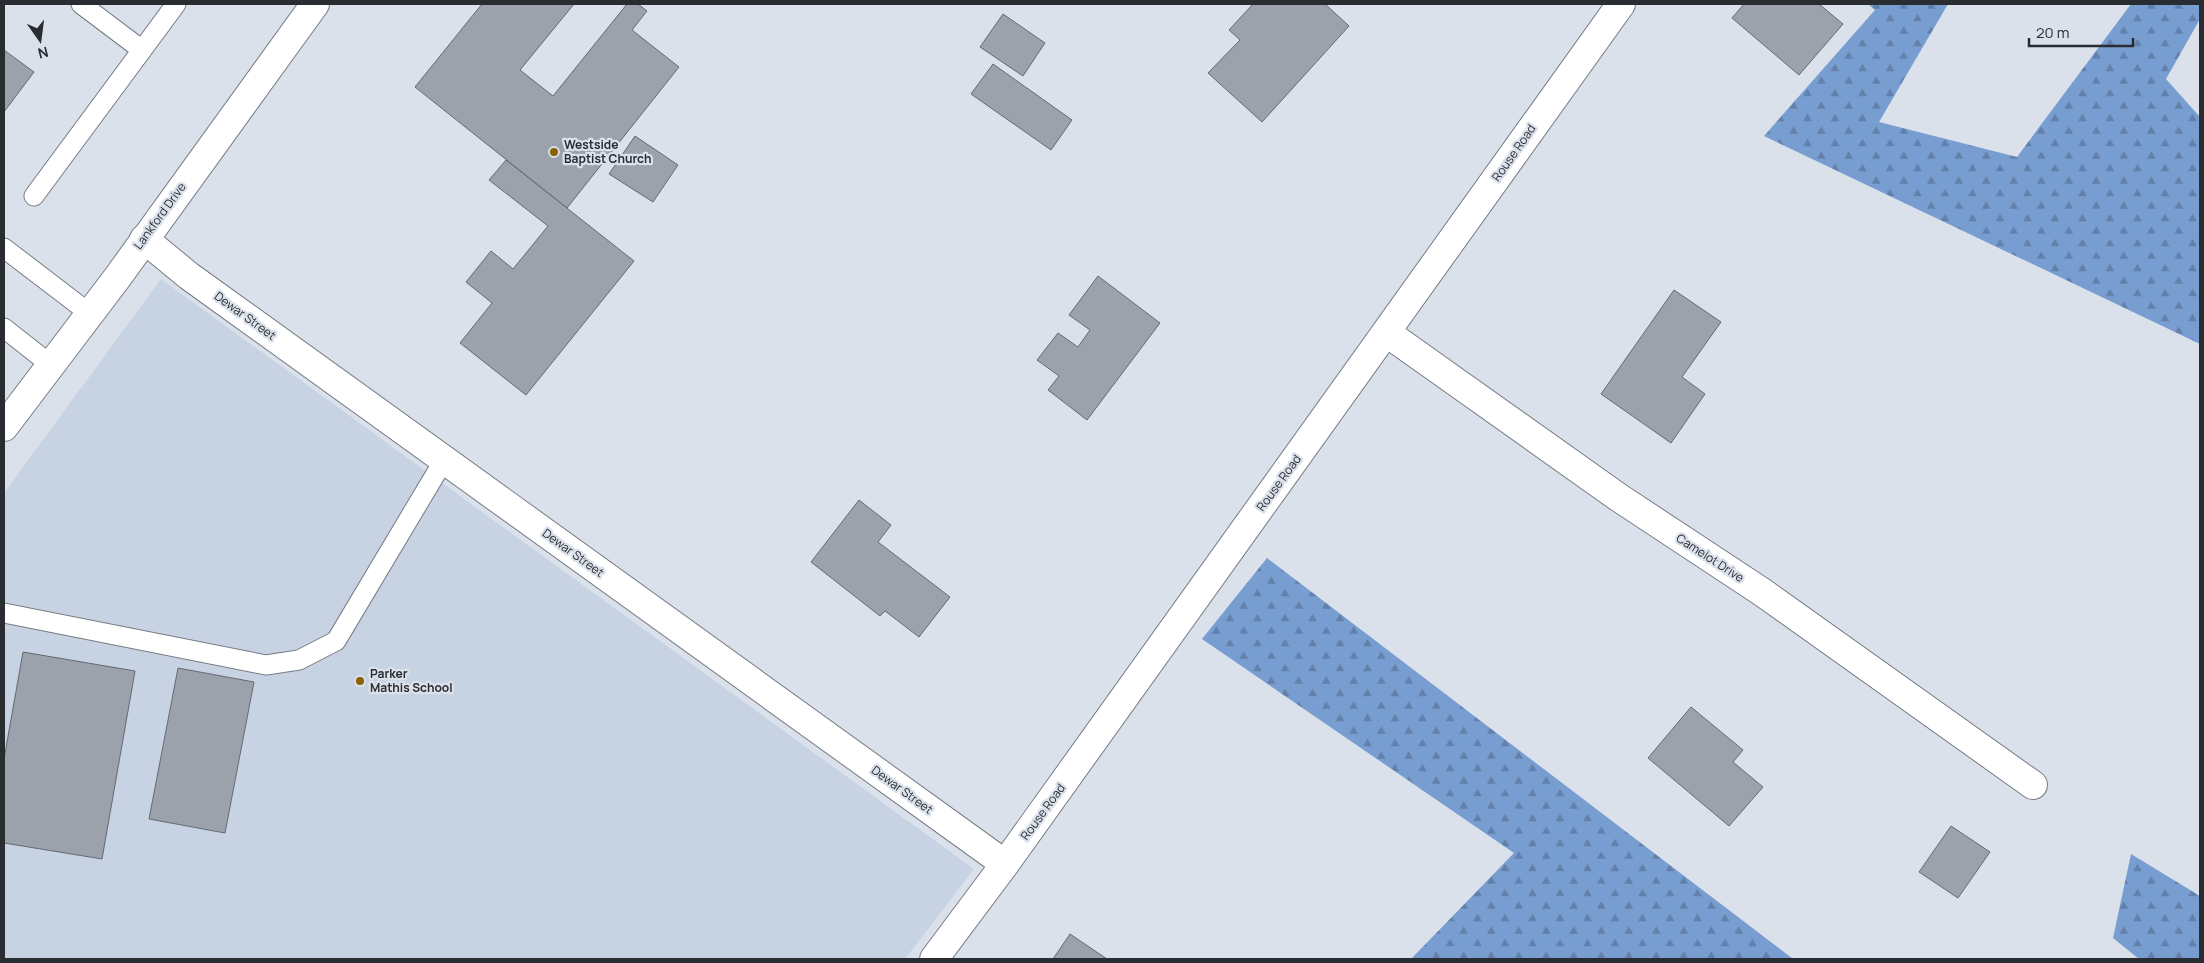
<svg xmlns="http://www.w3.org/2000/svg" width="2204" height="963" font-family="Manrope,sans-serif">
  <defs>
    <pattern id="forest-firs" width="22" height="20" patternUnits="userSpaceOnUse" patternTransform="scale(1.25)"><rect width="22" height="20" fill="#789dd1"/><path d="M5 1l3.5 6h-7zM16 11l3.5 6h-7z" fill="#6280aa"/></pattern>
  </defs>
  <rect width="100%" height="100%" fill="#dae1eb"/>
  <polygon fill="#c7d3e3" points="161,279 974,869 905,959 4,959 4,493"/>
  <g fill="url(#forest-firs)">
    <polygon points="1868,4 1948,4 1879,122 2017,157 2131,4 2200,4 2200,19 2166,79 2200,117 2200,344 1764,136 1875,10"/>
    <polygon points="1267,558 1793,959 1411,959 1514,853 1202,639"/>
    <polygon points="2131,854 2200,896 2200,959 2139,959 2113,938"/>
  </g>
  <g fill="#9ca2ac" stroke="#646a73">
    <polygon points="482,4 574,4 520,70 553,96 627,4 638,4 647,11 632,30 679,67 567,208 415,87"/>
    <polygon points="1253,4 1325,4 1349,26 1262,122 1208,73 1240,40 1229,30"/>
    <polygon points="1744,4 1819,4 1843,24 1799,75 1732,18"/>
    <polygon points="1003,14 1045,43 1023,76 980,47"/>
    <polygon points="4,50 34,72 4,112"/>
    <polygon points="993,64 1072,120 1051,150 971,94"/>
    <polygon points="635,136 678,165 653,202 609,174"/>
    <polygon points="506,160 634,261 526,395 460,343 492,303 466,282 491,251 513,269 548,226 489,180"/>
    <polygon points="1098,276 1160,323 1087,420 1048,390 1059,376 1037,360 1058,333 1078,347 1090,330 1069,315"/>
    <polygon points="1674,290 1721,322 1682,377 1705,394 1671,443 1601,394"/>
    <polygon points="859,500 891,525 878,542 950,597 919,637 885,611 880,616 811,562"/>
    <polygon points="23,652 135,671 102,859 4,843 4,759"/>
    <polygon points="178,668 254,682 225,833 149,819"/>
    <polygon points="1691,707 1743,750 1733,762 1763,787 1729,826 1648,758"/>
    <polygon points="1951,826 1990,852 1958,898 1919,872"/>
    <polygon points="1070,934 1107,959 1053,959"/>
  </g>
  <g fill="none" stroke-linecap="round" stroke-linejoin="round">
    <g stroke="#767c85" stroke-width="21">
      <g id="lane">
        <polyline points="81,4 142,50"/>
        <polyline points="34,196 176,4"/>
        <polyline points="4,248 89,313"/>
        <polyline points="4,328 51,365"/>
        <polyline points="4,613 266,665 299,660 336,641 444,460"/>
      </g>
    </g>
    <g stroke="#767c85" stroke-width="30">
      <g id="street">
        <polyline points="144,239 189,276 1005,864"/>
        <polyline points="1387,333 1618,497 1762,592 2033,785"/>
        <polyline points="934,959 1005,864 1621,4"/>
      </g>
    </g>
    <g stroke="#767c85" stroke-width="30">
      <polyline id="secondary" points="4,427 117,278 315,4"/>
    </g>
    <use href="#lane" stroke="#fff" stroke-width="19"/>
    <use href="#street" stroke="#fff" stroke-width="28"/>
    <use href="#secondary" stroke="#fff" stroke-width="28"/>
  </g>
  <g fill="#8b5f02" stroke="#dae1eb" stroke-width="2">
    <circle cx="554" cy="152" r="5"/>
    <circle cx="360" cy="681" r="5"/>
  </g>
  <g text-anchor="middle" stroke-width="4.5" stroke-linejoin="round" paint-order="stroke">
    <g font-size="12" font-weight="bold" fill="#292c30" stroke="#dae1eb" text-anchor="start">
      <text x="564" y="149">Westside<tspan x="564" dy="14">Baptist Church</tspan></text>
      <text x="370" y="678">Parker<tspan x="370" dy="14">Mathis School</tspan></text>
    </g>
    <g font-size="12" fill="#292c30" stroke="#dae1eb">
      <text transform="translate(1514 153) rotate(-55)" y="4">Rouse Road</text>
      <text transform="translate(160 216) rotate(-54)" y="4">Lankford Drive</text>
      <text transform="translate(245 316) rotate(36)" y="4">Dewar Street</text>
      <text transform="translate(1279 483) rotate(-54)" y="4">Rouse Road</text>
      <text transform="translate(573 553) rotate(36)" y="4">Dewar Street</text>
      <text transform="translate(1710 558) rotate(33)" y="4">Camelot Drive</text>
      <text transform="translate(902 790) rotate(36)" y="4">Dewar Street</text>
      <text transform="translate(1043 812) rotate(-54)" y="4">Rouse Road</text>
    </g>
  </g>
  <rect width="2204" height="963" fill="none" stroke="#292c30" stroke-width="10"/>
  <g transform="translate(40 40) rotate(166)" stroke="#dae1eb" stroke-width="4" paint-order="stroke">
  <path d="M0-4L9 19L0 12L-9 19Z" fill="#292c30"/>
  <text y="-8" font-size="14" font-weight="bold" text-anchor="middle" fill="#292c30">N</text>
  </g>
  <path d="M2029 38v8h104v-8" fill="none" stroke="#292c30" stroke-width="2.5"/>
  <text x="2036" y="38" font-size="15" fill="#292c30" stroke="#dae1eb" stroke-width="4" paint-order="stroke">20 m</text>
</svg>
